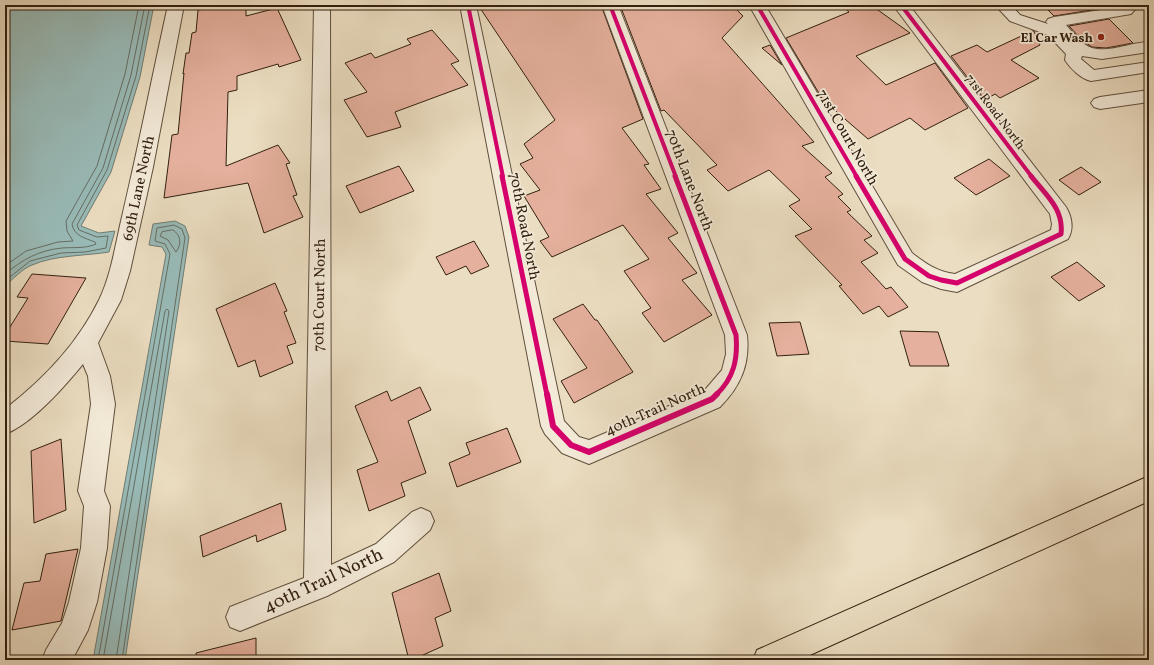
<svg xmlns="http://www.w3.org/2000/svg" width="1154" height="665" font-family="Vollkorn,serif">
  <rect width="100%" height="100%" fill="#ebddc1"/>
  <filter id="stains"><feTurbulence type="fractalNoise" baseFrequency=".005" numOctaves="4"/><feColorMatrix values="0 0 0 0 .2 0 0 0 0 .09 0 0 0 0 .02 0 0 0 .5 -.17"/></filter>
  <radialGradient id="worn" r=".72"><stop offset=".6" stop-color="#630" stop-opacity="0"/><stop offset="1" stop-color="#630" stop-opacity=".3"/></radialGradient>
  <g fill="#99bbb8" stroke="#707d74">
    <path d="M5 5H154L140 77 111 172 81 226 99 233 115 231 109 252C85 256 55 255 32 265 22 269 13 279 5 286Z"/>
    <polygon points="175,221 185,226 189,237 125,660 93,660 166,254 162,247 149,245 153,224"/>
  </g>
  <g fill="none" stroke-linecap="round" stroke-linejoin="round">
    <g stroke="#666e64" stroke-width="1">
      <path d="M173 230C181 235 182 244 176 252L168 240 160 236 162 232Z"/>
      <polyline points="5,266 26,251 58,242 73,241 67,231 66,221 97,166 125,74 139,5"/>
      <path d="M5 274C22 260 39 250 62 248 73 247 85 249 96 244L95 242C85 238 74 236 72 224L103 168 131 75 145 5"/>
      <polyline points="5,281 30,261 61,253 85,252 106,248 108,236 97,237 79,230 77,225 107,170 136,76 150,5"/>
      <polyline points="98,660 170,254 165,244 155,241 157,228 174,225 182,229 185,238 122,660"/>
      <polyline points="103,660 165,311 167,309 169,311 116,660"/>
    </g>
  </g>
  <g fill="#e5b09d" stroke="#32200f">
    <polygon points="231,5 246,5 246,16 277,8 301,60 279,67 278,64 237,76 237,90 228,92 226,166 278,145 290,163 286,164 297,195 293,196 303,217 264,233 248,183 164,198 172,135 178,134 184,73 183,74 186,53 189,53 192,33 196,32 198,10"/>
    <polygon points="478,5 601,5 643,119 622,128 649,164 644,165 661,189 646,194 678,233 668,238 697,273 682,280 712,315 664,342 642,313 651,308 624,271 649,259 623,225 552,257 540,241 549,237 524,196 540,190 520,164 533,158 524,144 555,120"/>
    <polygon points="620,5 732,5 743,16 722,38 814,142 802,146 832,173 825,177 843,194 838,197 851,210 847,212 872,236 864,240 878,253 861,262 886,289 891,287 908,307 888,317 879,306 863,314 839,286 842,285 795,236 812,229 789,206 800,200 769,170 728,191 707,170 717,165 664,110 661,111"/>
    <polygon points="841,5 871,5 910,33 856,56 886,85 935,63 968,108 925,130 910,118 868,139 823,100 786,38 849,12"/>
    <polygon points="1043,5 1094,5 1098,9 1054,16"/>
    <polygon points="1109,19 1133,43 1106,48 1092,47 1082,40 1069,26"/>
    <polygon points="432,30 459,61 451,64 468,85 395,112 401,127 367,137 344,100 367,92 345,63 371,53 375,58 411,44 407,39"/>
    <polygon points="1032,31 1034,31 1040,45 1011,60 1039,78 1000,98 995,94 985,100 951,56 977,45 987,52"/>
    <polygon points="770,45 782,65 762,48"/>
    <polygon points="989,159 1010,176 976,195 954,178"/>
    <polygon points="399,166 414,191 360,213 346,186"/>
    <polygon points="1081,167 1101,182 1079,195 1059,180"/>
    <polygon points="474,241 489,266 471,274 466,266 446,275 436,257"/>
    <polygon points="1077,262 1105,286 1079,301 1051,277"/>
    <polygon points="32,274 86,278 48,344 5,341 5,335 28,298 17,297"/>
    <polygon points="275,283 287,311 284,312 296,343 287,346 293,363 260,377 255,360 238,367 216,309"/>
    <polygon points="583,304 595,320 597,320 633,372 574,403 561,381 587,368 553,319"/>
    <polygon points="800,322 809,354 777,356 769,323"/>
    <polygon points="900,331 938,332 949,366 910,366"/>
    <polygon points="420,387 431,410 408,421 426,473 401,483 405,496 369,511 357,470 378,462 355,406 387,391 391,401"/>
    <polygon points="507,428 521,462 457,487 449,463 470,454 466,443"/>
    <polygon points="61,439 66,510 34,523 31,451"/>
    <polygon points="281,503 286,530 257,542 256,535 203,557 200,536"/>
    <polygon points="78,549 61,621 12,630 24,583 40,581 46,554"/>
    <polygon points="439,573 451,611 435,618 443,646 412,660 409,660 392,593"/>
    <polygon points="256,638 256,660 197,660 196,653"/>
  </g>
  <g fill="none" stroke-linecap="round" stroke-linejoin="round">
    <g stroke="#604f3c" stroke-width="2">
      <g id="minor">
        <path d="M168 5H184L153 167 130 271 121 300 98 343 110 376 115 404 104 491 110 506 107 548 97 602 88 630 72 660H42L46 650 62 623 69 602 81 548 84 506 78 491 91 404 88 376 83 364C65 386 32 424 5 434V409C43 380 78 343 99 300 111 275 115 247 121 221 138 149 152 77 168 5Z"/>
        <polygon points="314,5 330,5 331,565 376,544 412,512 421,508 430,512 434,521 430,530 394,562 327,596 240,631 230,627 226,617 230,607 304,578"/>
        <path d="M460 5H476L564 421 579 437 589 440 704 391 722 370 726 354 725 335 602 5H618L747 335C750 364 741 386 720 407L589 464 562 453 545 434 541 426Z"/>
        <path d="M749 5H765L912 253C926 264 938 272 955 274L1051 230 1052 224 1050 214 893 5H909L1066 207C1072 217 1074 229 1068 239L957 292 941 289 922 282 898 265Z"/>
        <path d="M995 5H1011L1020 15 1048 24 1046 22 1048 19 1054 17 1121 7 1123 5H1139L1131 14 1066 25C1073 32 1082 45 1092 48 1110 53 1131 42 1149 42V52L1102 59 1082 56 1081 59 1094 70 1149 62V72L1091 81C1081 79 1070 68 1065 60L1066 54 1048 35 1010 21Z"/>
        <polygon points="1149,90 1149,102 1100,109 1094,107 1091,103 1094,99 1100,97"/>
      </g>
    </g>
    <g stroke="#32200f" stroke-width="2">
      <polygon id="highway" points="1149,476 1149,501 799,660 753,660 757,650"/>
    </g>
    <use href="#minor" fill="#f2e9d7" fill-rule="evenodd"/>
    <use href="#highway" fill="#ebddc1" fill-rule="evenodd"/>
    <g stroke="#f2e9d7" stroke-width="6">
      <g id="cycleway-far2">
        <polyline points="468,5 503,177"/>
        <polyline points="610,5 676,177"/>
        <polyline points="757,5 857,177"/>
        <polyline points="901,5 1032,177"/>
      </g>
    </g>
    <g stroke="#f2e9d7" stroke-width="8">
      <g id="cycleway-far1">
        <polyline points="502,176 547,395"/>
        <path d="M675 176 736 335C738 359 734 378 716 395"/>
        <path d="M856 176 905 259 929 276 941 280 957 283 1061 234C1064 209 1046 195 1031 176"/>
      </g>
    </g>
    <g stroke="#f2e9d7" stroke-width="8">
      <polyline id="cycleway" points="547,394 553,426 571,445 589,452 712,399 717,394"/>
    </g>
    <use href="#cycleway-far2" stroke="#d6006c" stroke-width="4"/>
    <use href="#cycleway-far1" stroke="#d6006c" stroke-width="5"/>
    <use href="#cycleway" stroke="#d6006c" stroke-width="6"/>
  </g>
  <circle fill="#8f2418" stroke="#f2e9d7" stroke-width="1.5" cx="1101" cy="37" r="4"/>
  <g text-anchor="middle" stroke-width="3.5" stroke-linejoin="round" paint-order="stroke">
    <g font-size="13" font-weight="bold" fill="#32200f" stroke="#f2e9d7" text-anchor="end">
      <text x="1093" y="42">El Car Wash</text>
    </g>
    <g font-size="13" fill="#32200f" stroke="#f2e9d7">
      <text transform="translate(996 111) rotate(53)" y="5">71st Road North</text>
    </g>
    <g font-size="15" fill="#32200f" stroke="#f2e9d7">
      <text transform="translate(848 137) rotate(60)" y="5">71st Court North</text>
      <text transform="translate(690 180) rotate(69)" y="5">70th Lane North</text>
      <text transform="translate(138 188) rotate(-78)" y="5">69th Lane North</text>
      <text transform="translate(525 226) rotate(79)" y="5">70th Road North</text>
      <text transform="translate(319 295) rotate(-89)" y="5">70th Court North</text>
      <text transform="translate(655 409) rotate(-24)" y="5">40th Trail North</text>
    </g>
    <g font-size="18" fill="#32200f" stroke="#f2e9d7">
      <text transform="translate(323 580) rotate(-25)" y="6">40th Trail North</text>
    </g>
  </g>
  <rect width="1154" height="665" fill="none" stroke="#ebddc1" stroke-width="20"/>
  <rect x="6" y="6" width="1142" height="653" fill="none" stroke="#32200f" stroke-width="2"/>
  <rect x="10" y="10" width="1134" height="645" fill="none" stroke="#32200f"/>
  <rect width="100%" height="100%" filter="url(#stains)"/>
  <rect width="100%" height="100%" fill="url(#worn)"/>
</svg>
